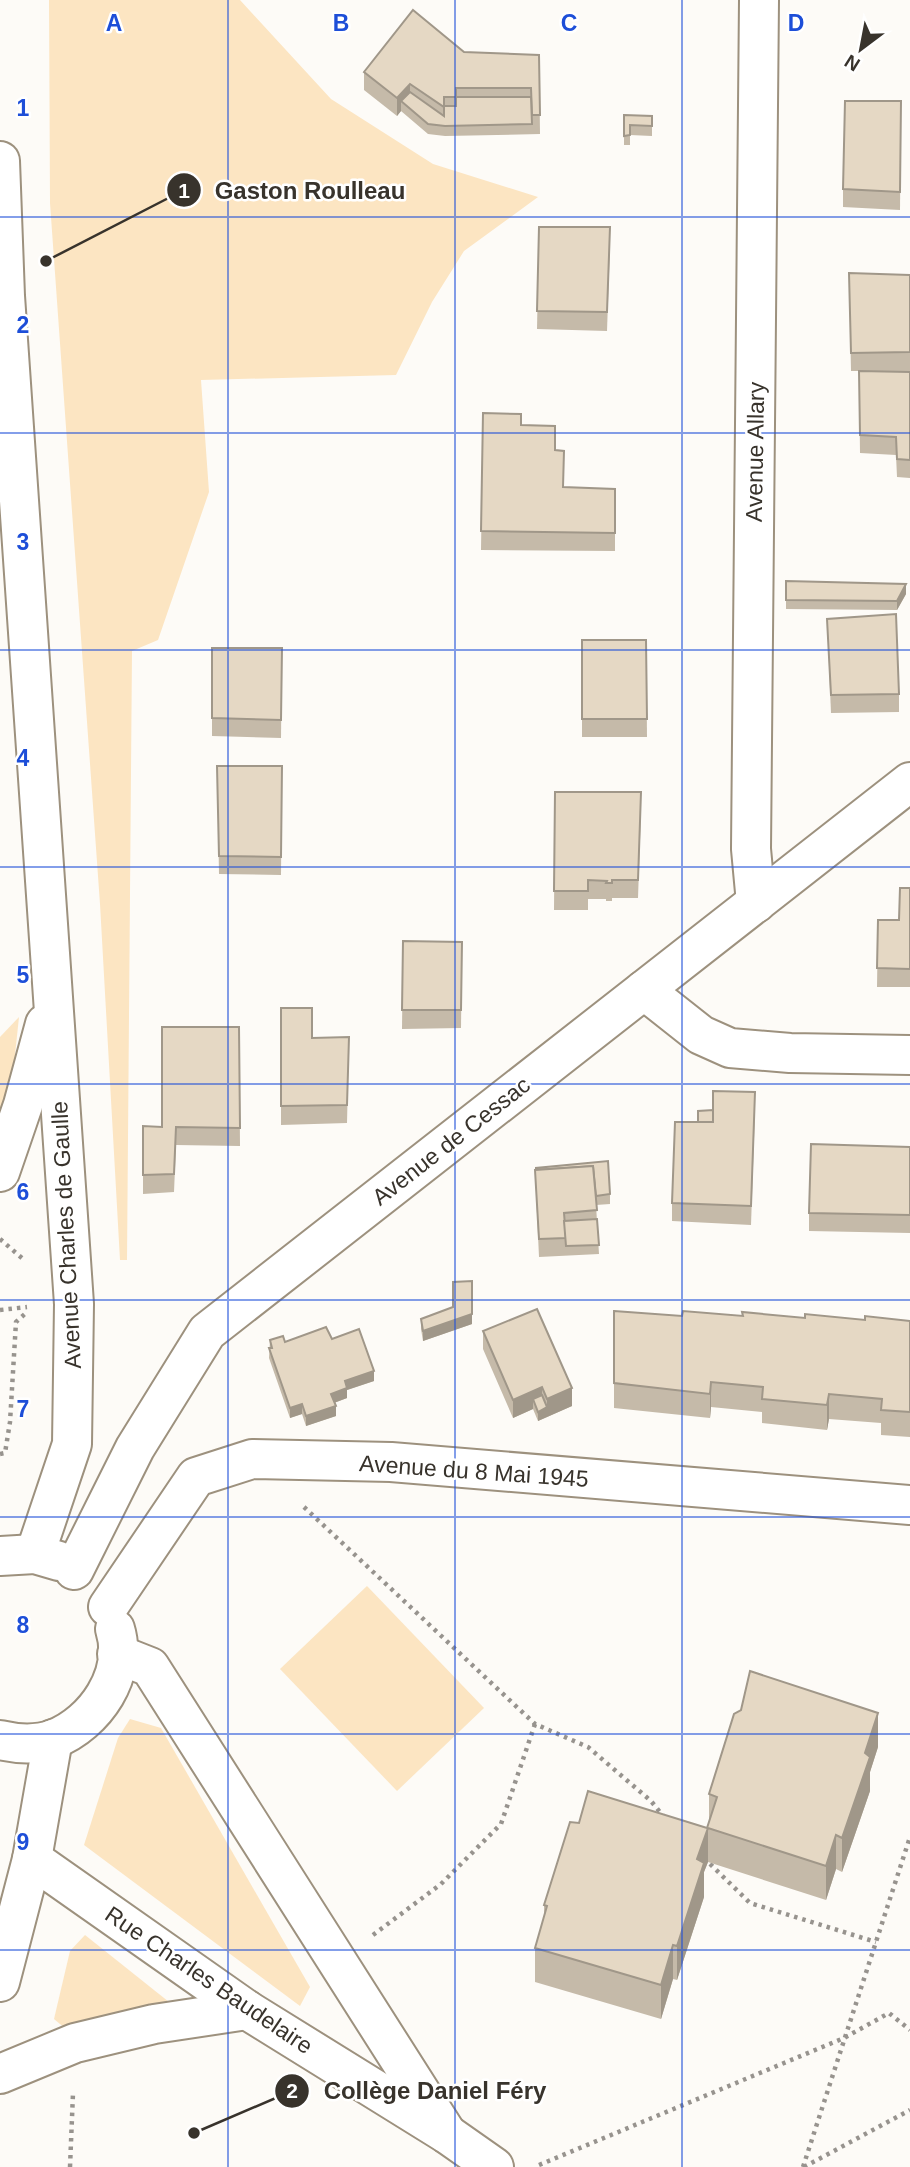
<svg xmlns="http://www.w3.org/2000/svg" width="910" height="2167" font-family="Helvetica,sans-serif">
  <rect width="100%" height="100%" fill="#fdfbf7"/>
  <g fill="#fce5c2">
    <polygon points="49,0 240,0 331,99 433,164 538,197 464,251 432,302 396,375 201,380 209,492 158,640 132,651 127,1260 120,1260 100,904 50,203"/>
    <polygon points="19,1017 11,1093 0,1126 0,1037"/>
    <polygon points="367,1586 484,1708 397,1791 280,1669"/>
    <polygon points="130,1719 161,1728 310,1987 300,2006 84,1845 118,1738"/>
    <polygon points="85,1935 169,2002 66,2029 54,2019 70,1951"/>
  </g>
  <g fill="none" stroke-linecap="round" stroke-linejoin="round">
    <g stroke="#9d917e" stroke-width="42">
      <g id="minor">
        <polyline points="0,161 5,296 74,1304 72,1444 35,1554"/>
        <polyline points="756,903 751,849 759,0"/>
        <polyline points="644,990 701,1035 730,1048 790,1053 910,1055"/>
        <polyline points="0,1172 23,1105 45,1024"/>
        <polyline points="0,1556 35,1554 59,1561"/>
        <polyline points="74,1570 135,1448 207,1332 910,782"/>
        <polyline points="108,1607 196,1477 252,1459 391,1462 910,1505"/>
        <polyline points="117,1654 150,1667 447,2134"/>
        <path d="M0 1740C17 1744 37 1745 54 1739 95 1723 129 1674 115 1629"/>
        <polyline points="32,1859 247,2010 447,2134 494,2167"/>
        <polyline points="0,1982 32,1859 53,1739"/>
        <polyline points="0,2074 75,2043 154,2024 247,2010"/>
      </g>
    </g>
    <g stroke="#97938e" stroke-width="4.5" stroke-dasharray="3.5 5" stroke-linecap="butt">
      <polyline points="0,1239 23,1259"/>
      <polyline points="0,1310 27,1307"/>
      <polyline points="0,1454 5,1453 10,1422 16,1322 26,1313"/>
      <polyline points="304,1507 535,1724 588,1747 651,1801 664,1817"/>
      <polyline points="704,1858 750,1903 876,1942"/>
      <polyline points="373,1935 441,1884 501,1824 535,1724"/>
      <polyline points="539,2165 844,2038 889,2013 910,2030"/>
      <polyline points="70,2167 73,2093"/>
      <polyline points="803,2167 910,1837"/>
      <polyline points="804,2167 910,2110"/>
    </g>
    <use href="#minor" stroke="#fff" stroke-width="38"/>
  </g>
  <g fill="#c5baa9">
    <polygon points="464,52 539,55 540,134 445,136 428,134 401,111 397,116 364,90 364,72"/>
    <polygon points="901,101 900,210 843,207 843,189"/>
    <polygon points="624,115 652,116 652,136 630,135 630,145 624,145"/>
    <polygon points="539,227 610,245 607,331 537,329"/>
    <polygon points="849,273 910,275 910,371 874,371 910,372 910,478 897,477 896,455 860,453 859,371 851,371"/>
    <polygon points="483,413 521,425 555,450 564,487 615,489 615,551 481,550"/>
    <polygon points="786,581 906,594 897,610 786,609"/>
    <polygon points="827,619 899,694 899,712 831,713"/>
    <polygon points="582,640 646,640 647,737 582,737"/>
    <polygon points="282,648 281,738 212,736 212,718"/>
    <polygon points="217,766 282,766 281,875 219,874"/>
    <polygon points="555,792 641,811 638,898 612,898 612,901 606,901 606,899 588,899 588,910 554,910"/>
    <polygon points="910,888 910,987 877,987 878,920 899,920"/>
    <polygon points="403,941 462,942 461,1028 402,1029"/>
    <polygon points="281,1008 312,1038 349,1037 347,1123 281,1125"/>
    <polygon points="239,1027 240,1146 176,1145 174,1192 143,1194 143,1126 162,1127"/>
    <polygon points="755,1110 751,1225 672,1221 672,1203 698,1122"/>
    <polygon points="910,1147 910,1233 809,1231 809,1213"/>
    <polygon points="535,1170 610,1194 610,1204 596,1205 599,1254 539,1257"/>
    <polygon points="453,1307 472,1324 423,1341 421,1329 421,1319"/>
    <polygon points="614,1311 682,1316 910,1321 910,1437 881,1435 881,1423 829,1419 827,1430 762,1423 762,1412 711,1407 710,1418 614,1408"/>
    <polygon points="483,1331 572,1406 538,1421 533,1409 513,1418 483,1349"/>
    <polygon points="332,1339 374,1381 347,1390 347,1398 334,1403 336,1416 306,1426 302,1414 290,1418 269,1358 270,1340 285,1342"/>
    <polygon points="878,1747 870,1772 870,1791 842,1872 836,1869 826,1900 708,1862 704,1872 704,1897 677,1980 673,1979 661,2019 535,1982 535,1948 544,1918 544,1905 579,1823 707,1828 709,1823 709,1794"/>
  </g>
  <g fill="#a09789">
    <polygon points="410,84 410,102 401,101 401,111 397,116 397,98"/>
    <polygon points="906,584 906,594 897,610 897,601"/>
    <polygon points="472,1314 472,1324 423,1341 423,1331"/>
    <polygon points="374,1371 374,1381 347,1390 347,1398 331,1404 331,1394 345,1381"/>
    <polygon points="711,1382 711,1407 710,1418 710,1394"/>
    <polygon points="542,1387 542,1405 533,1399 533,1409 513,1418 513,1400"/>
    <polygon points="572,1388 572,1406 538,1421 538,1412 547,1407 547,1399"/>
    <polygon points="829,1394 829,1419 827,1430 827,1405"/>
    <polygon points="302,1404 302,1414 290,1418 290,1408"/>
    <polygon points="336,1406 336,1416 306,1426 306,1416"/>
    <polygon points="878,1713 878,1747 870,1772 870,1791 842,1872 842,1838 865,1753"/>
    <polygon points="708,1828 708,1862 704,1872 704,1897 677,1980 677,1946 697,1859"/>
    <polygon points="836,1835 836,1869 826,1900 826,1866"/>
    <polygon points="673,1945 673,1979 661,2019 661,1985"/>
  </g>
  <g fill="#e5d8c4" stroke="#a09789" stroke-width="2">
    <polygon points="413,10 464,52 539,55 540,115 532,115 531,88 456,88 456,97 444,97 444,107 410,84 397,98 364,72"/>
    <polygon points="410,92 444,116 444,106 456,106 456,97 531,97 532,124 445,126 428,124 401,101"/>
    <polygon points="845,101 901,101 900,192 843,189"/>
    <polygon points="624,115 652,116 652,126 630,125 630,135 624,136"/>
    <polygon points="539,227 610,227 607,312 537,311"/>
    <polygon points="849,273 910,275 910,352 851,353"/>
    <polygon points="859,371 910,372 910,460 897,459 896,437 860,435"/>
    <polygon points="483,413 521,414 521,425 555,426 555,450 564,451 563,487 615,489 615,533 481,531"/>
    <polygon points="786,581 906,584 897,601 786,600"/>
    <polygon points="896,614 899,694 831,695 827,619"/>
    <polygon points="582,640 646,640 647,719 582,719"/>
    <polygon points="212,648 282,648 281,720 212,718"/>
    <polygon points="217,766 282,766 281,857 219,856"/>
    <polygon points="555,792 641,792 638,880 612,880 612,883 606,883 607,881 588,880 588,891 554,891"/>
    <polygon points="900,888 910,888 910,969 877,968 878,920 899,920"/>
    <polygon points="403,941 462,942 461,1010 402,1010"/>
    <polygon points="281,1008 312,1008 312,1038 349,1037 347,1105 281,1106"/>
    <polygon points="162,1027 239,1027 240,1128 176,1127 174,1174 143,1175 143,1126 162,1127"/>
    <polygon points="713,1091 755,1092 751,1206 672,1203 675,1122 713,1122"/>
    <polygon points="713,1110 713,1122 698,1122 698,1111"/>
    <polygon points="811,1144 910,1147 910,1215 809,1213"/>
    <polygon points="608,1161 610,1194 596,1196 593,1166 536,1170 536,1168"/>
    <polygon points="593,1166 597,1210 564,1213 566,1238 539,1239 535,1170"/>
    <polygon points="597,1219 599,1245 566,1246 564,1221"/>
    <polygon points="472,1281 472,1314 423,1331 421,1319 453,1307 453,1282"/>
    <polygon points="537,1309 572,1388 547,1399 542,1387 513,1400 483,1331"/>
    <polygon points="614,1311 682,1316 683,1311 743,1316 742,1312 805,1318 805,1314 865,1320 865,1316 910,1321 910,1412 881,1410 882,1399 829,1394 827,1405 762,1399 763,1387 711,1382 710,1394 614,1383"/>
    <polygon points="326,1327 332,1339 359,1329 374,1371 345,1381 347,1388 331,1394 336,1406 306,1416 302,1404 290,1408 269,1348 272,1348 270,1340 283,1336 285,1342"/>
    <polygon points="542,1395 547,1407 538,1412 533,1399"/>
    <polygon points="750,1671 878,1713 865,1753 870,1757 842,1838 836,1835 826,1866 708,1828 697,1859 704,1863 677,1946 673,1945 661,1985 535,1948 547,1906 544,1905 570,1822 579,1823 588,1791 707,1828 717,1797 709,1794 734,1714 741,1710"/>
  </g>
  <path fill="none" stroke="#1d4ed8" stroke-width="2" stroke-opacity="0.55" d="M228 0V2167M455 0V2167M682 0V2167M0 217H910M0 433H910M0 650H910M0 867H910M0 1084H910M0 1300H910M0 1517H910M0 1734H910M0 1950H910"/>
  <g text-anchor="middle" stroke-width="5" stroke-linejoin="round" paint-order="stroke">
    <g font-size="23" fill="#38332c" stroke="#fff">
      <text transform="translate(755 452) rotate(-89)" y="8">Avenue Allary</text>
      <text transform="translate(451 1141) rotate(-38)" y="8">Avenue de Cessac</text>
      <text transform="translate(66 1235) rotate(-93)" y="8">Avenue Charles de Gaulle</text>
      <text transform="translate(474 1471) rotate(4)" y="8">Avenue du 8 Mai 1945</text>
      <text transform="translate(209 1980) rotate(34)" y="8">Rue Charles Baudelaire</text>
    </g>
  </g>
  <g font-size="23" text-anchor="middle" font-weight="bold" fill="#1d4ed8" stroke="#fff" stroke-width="5" stroke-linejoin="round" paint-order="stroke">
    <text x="114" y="31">A</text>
    <text x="341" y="31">B</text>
    <text x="569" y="31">C</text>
    <text x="796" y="31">D</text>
    <text x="23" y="116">1</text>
    <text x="23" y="333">2</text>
    <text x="23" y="550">3</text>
    <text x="23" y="766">4</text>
    <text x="23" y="983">5</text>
    <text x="23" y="1200">6</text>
    <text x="23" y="1417">7</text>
    <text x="23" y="1633">8</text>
    <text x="23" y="1850">9</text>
  </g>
  <path fill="none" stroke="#38332c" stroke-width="2.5" d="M46 261L184 190M194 2133L292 2091"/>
  <g fill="#38332c" stroke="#fff" stroke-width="2.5">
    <circle cx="46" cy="261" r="7"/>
    <circle cx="194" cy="2133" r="7"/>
    <circle cx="184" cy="190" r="18"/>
    <circle cx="292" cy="2091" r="18"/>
  </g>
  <g font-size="21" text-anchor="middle" font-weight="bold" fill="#fff">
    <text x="184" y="198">1</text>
    <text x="292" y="2098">2</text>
  </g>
  <g font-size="24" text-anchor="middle" font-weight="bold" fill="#38332c" stroke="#fff" stroke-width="5" stroke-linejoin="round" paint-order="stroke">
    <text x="310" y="199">Gaston Roulleau</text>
    <text x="435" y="2099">Collège Daniel Féry</text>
  </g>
  <g transform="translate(861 49) rotate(212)" stroke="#ffffff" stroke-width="5" paint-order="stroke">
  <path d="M0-5L12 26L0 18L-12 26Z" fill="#38332c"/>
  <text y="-10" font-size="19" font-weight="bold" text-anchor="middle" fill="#38332c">N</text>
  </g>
</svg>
